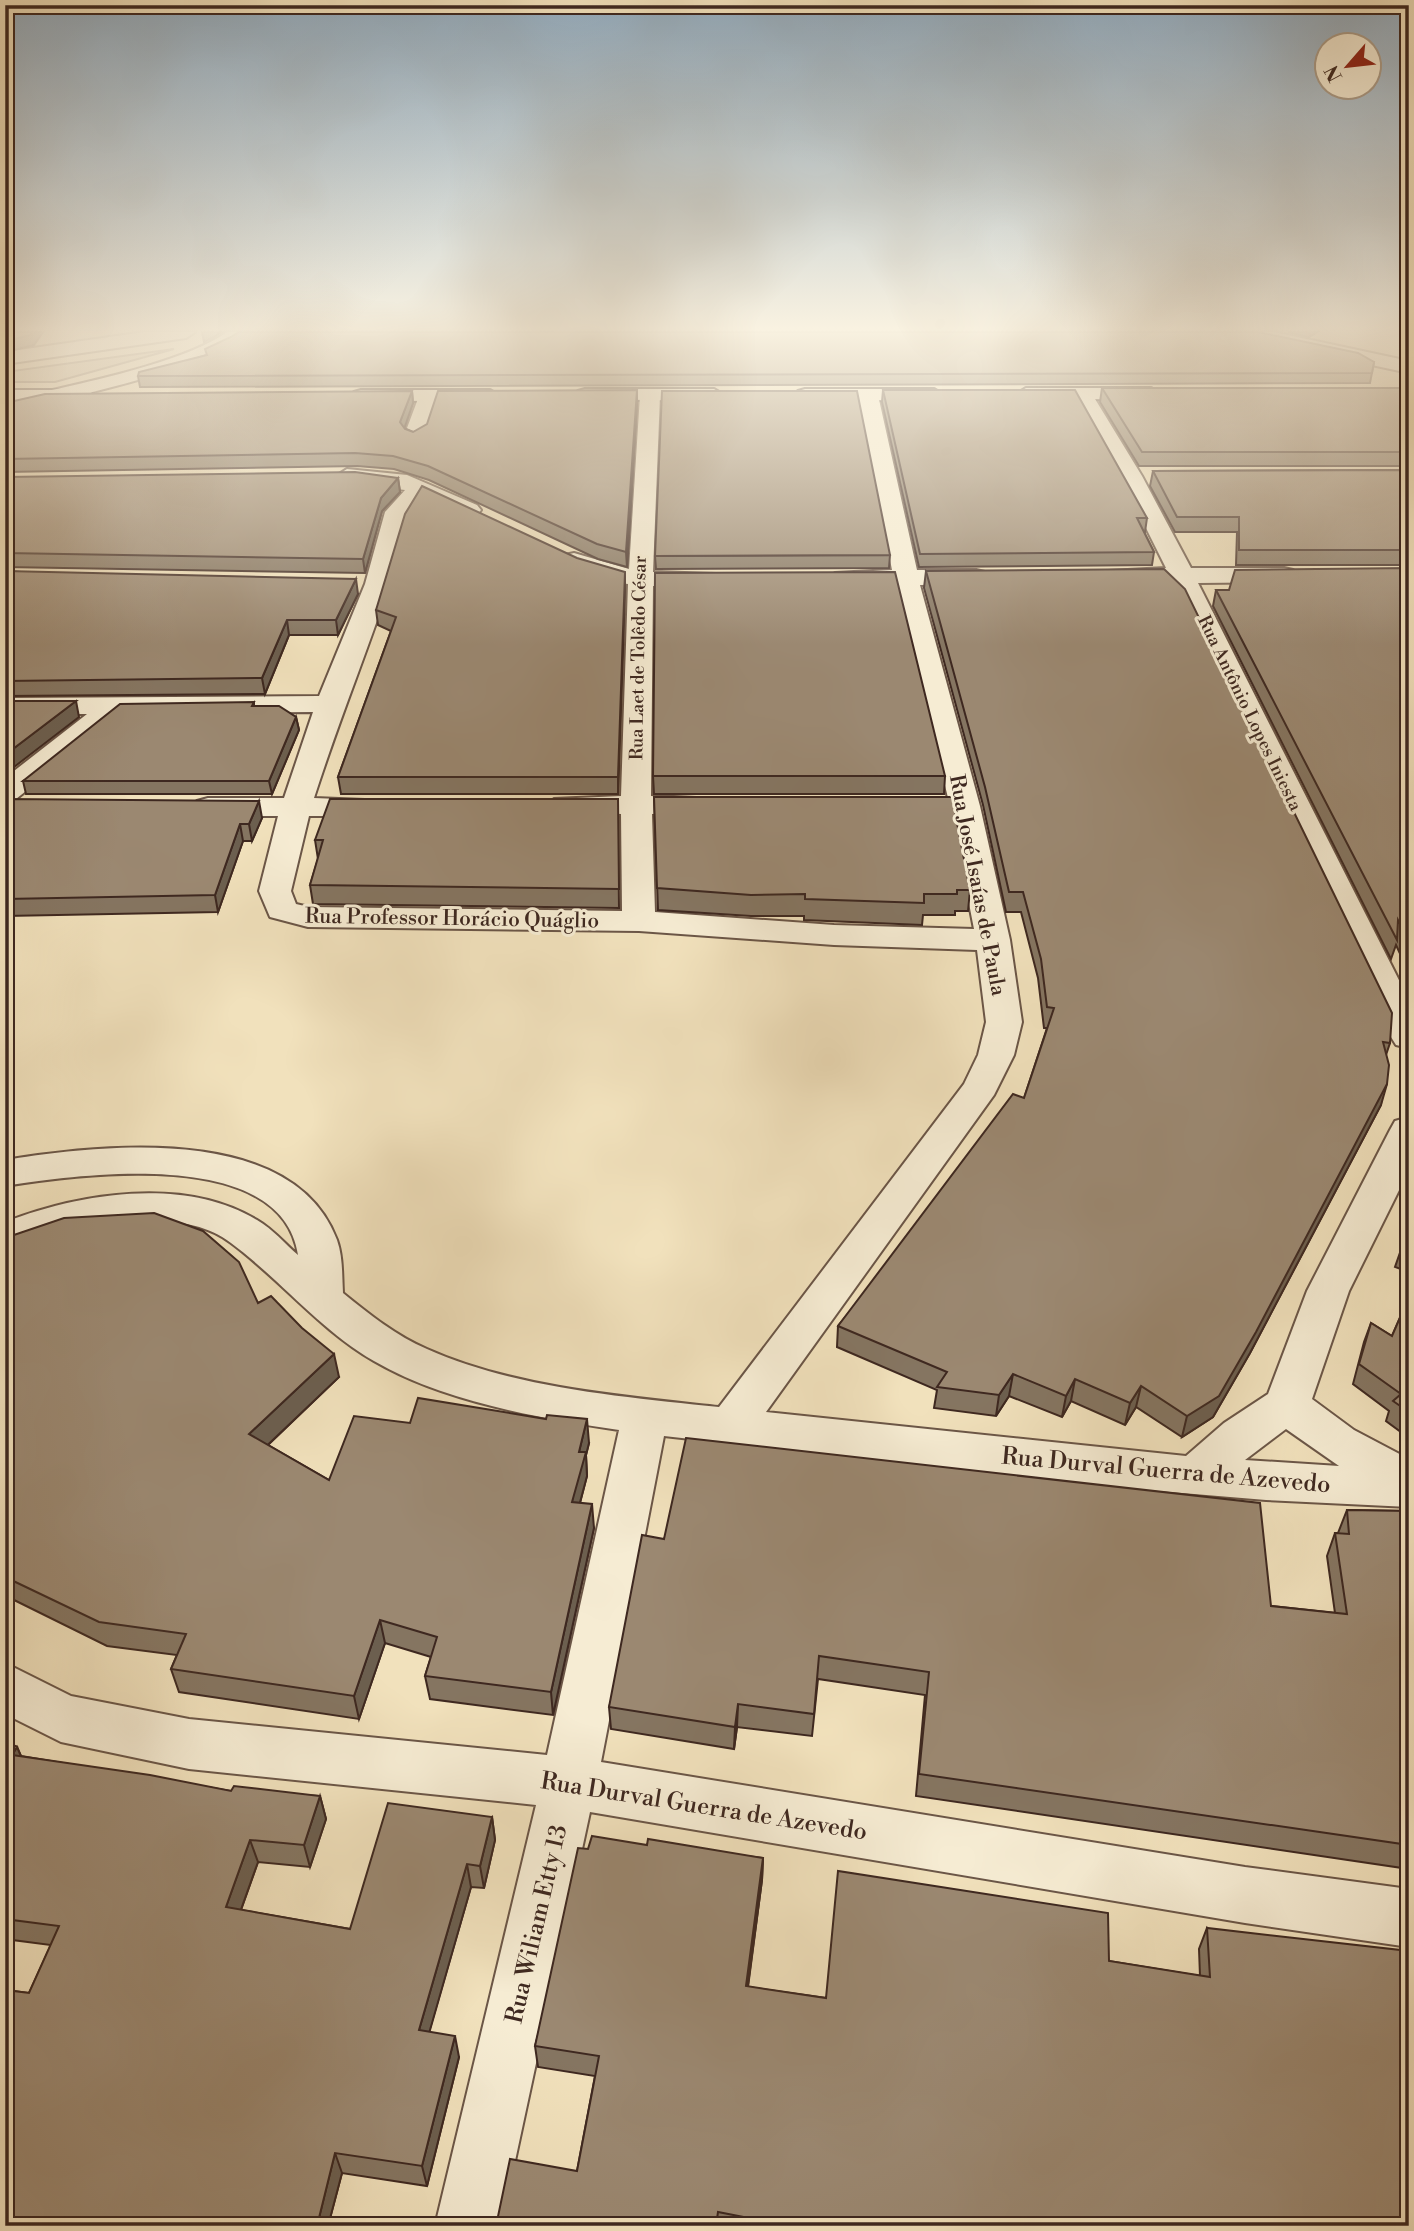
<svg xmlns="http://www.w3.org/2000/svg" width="1414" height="2231" font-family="'Libre Bodoni',serif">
  <rect width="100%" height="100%" fill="#f1e1bc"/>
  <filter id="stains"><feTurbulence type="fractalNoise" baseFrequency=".00286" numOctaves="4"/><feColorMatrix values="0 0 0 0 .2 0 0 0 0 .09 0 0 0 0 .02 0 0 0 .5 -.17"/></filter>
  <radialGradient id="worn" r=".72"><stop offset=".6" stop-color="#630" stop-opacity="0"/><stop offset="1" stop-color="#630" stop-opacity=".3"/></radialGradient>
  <polygon fill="#d3c2a1" stroke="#887560" stroke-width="2" points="174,349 55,382 5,382 5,372"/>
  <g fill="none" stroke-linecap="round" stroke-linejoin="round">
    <g stroke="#6b5647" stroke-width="4">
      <g id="street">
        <polygon points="144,332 195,332 186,338 5,364 5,352"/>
        <path d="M227 332H249C222 366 54 401 5 413V401C65 386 179 366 227 332Z"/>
        <polygon points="1237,332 1274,332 1409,361 1409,373 1246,338"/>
        <polygon points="1082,388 1092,394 1142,476 1191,568 1284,568 1293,570 1296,575 1293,580 1284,582 1198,583 1409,1000 1409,1048 1396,1045 1391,1037 1174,583 1117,583 1108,581 1105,576 1108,571 1166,568 1120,476 1072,394"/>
        <path d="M650 389 660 395 653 572 716 574 719 579 716 584 707 586H653L651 796 719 799 723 805 719 811 652 814 655 912 834 925 974 929 950 806 896 585 835 583 832 578 835 573 892 570 858 395 861 391 868 389 878 395 917 570H976L985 572 988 577 985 582 976 584 920 585 980 806 1010 940 1022 1022 1014 1055 994 1095 766 1412 1186 1456 1224 1423 1268 1394 1307 1291 1390 1130 1395 1121 1409 1117V1170L1349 1291 1312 1399 1354 1430 1409 1459V1507L1266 1500 1122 1488 664 1436 601 1762 1245 1867 1409 1889V1947L1245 1923 590 1812 501 2226H435L536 1805 189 1769 61 1742 5 1714V1663L71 1696 189 1719 547 1755 619 1430C540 1418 444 1402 374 1361 320 1330 281 1280 231 1243 187 1209 111 1221 61 1234 42 1238 24 1247 5 1252V1222C80 1193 185 1176 257 1220 273 1229 285 1244 298 1255 282 1146 80 1174 5 1186V1160C103 1144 293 1123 337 1240 343 1257 342 1276 343 1293 369 1314 396 1336 427 1349 514 1388 625 1397 719 1407L964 1084 978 1055 986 1022 977 950 834 945 639 931 308 927 270 917 259 891 278 816H208L197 813 193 807 197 801 208 798H284L313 712 122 714 16 799 5 802V778L87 714H5V698L319 696 365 584 385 512 405 490 347 483 336 476 347 469 407 475 477 505 481 510 477 515H461L423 497C398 525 400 552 389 586 365 657 337 726 314 798L390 801 394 807 390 813 379 816H309L291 891 296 904 309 907 622 911 621 814 554 811 550 805 554 799 621 796 628 584C609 581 573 576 562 560L565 555 574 553 629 569 640 395ZM1286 1429 1339 1466 1245 1460Z"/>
        <polygon points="429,390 439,396 426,436 415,442 408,440 404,436 419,396"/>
      </g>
    </g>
    <g stroke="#3e2820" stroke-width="4">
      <g id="secondary">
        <polygon points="1026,388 1151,388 1161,394 1151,400 1019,398 1016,394"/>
        <polygon points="585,389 714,389 724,395 714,401 578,399 575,395 578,391"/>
        <polygon points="805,389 934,389 944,395 934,401 798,399 795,395 798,391"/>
        <polygon points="5,390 87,390 97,396 87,402 5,402"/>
        <polygon points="361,390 490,390 500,396 490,402 354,400 351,396 354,392"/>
      </g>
    </g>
    <use href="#street" fill="#f6ecd3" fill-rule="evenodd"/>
    <use href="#secondary" fill="#f6ecd3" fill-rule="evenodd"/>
  </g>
  <g fill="#857561" stroke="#3e2820" stroke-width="2">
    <polygon points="1288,332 1317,332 1309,337"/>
    <polygon points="233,336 1374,362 1370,383 140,387 138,376 207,355"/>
    <polygon points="1102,388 1409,388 1409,466 1139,466 1100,402"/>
    <polygon points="883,390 1147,518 1145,532 1144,532 1154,552 1152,565 919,567 882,402"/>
    <polygon points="412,391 413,403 404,428 413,432 637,403 627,567 598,559 429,480 394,469 357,466 5,472 5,403"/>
    <polygon points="1409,470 1409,565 1236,565 1237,532 1175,532 1150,486 1153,471"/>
    <polygon points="5,477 398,478 400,492 382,511 365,573 5,567"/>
    <polygon points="890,555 889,568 656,569 655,556"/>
    <polygon points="1409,568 1409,973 1396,945 1391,959 1213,606 1216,590 1229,590"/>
    <polygon points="5,571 358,594 338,635 289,635 265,694 5,696"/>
    <polygon points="926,571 1390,1043 1386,1055 1381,1105 1250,1353 1213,1417 1182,1437 1136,1407 1125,1425 1071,1401 1062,1417 1009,1396 996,1416 934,1408 937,1390 837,1347 838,1326 1024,1098 1047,1028 1044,1028 1038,978 1021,912 1006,912 983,805 924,588"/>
    <polygon points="625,587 618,794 341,794 338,777 391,631 378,625 376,610"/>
    <polygon points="254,702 254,706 296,717 299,730 272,794 26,794 23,781"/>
    <polygon points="653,776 945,776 944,794 654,794"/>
    <polygon points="654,797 970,890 968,911 955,911 955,915 923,915 922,925 804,920 804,916 751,916 658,910"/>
    <polygon points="5,799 262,818 252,841 243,841 218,912 5,916"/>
    <polygon points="618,818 619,908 313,904 310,885 318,859 315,840"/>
    <polygon points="1409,1234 1409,1272 1395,1267 1402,1247"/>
    <polygon points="5,1238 258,1303 339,1377 268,1445 329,1480 410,1423 589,1443 586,1455 587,1476 580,1503 594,1528 553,1715 430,1699 425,1676 431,1657 385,1643 359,1719 179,1692 171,1669 177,1655 107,1646 10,1598 5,1601"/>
    <polygon points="1409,1297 1409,1438 1386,1421 1389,1411 1353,1384 1364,1342 1371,1323 1392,1336"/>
    <polygon points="1347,1510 1409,1511 1409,1869 916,1796 925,1695 818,1679 812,1736 737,1727 734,1749 611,1729 609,1707 664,1539 1335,1613 1327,1556 1335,1533 1338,1533"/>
    <polygon points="5,1741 17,1747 21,1756 231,1791 320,1796 326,1819 310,1867 258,1862 241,1910 350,1929 492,1817 495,1840 484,1888 471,1887 429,2032 459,2057 427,2186 342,2173 328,2226 5,2226 5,1990 29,1993 51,1945 5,1939"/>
    <polygon points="647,1845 763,1858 762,1880 748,1987 826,1998 1109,1961 1200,1976 1199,1949 1207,1928 1409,2226 496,2226 577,2171 595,2076 538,2067 535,2046 588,1849"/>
  </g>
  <g fill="#6c5f4f" stroke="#3e2820" stroke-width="2">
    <polygon points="33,332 43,332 34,345 5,352 5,341"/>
    <polygon points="202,332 222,332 204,342"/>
    <polygon points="1310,332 1317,332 1309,337"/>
    <polygon points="637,390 637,403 627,567 626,552"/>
    <polygon points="412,391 413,403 402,435 400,422"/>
    <polygon points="398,478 400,492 382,511 365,573 363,559 381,498"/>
    <polygon points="625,572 625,587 618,794 618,777"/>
    <polygon points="356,579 358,594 338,635 336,620"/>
    <polygon points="287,620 289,635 265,694 262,678"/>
    <polygon points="76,701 79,717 5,774 5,755"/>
    <polygon points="296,717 299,730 272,794 269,781"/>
    <polygon points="259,801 262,818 252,841 249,824"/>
    <polygon points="240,824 243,841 218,912 215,895"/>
    <polygon points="1387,1084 1381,1105 1250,1353 1213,1417 1182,1437 1187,1416"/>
    <polygon points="334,1354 339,1377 255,1457 249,1434"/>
    <polygon points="1013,1374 1009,1396 996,1416 999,1395"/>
    <polygon points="1075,1379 1071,1401 1062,1417 1066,1396"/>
    <polygon points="1141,1386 1136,1407 1125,1425 1130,1403"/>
    <polygon points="587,1419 589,1443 586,1455 587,1476 574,1525 572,1502 579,1452"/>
    <polygon points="592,1504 594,1528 553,1715 551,1692"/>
    <polygon points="5,1587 10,1598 5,1601"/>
    <polygon points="380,1620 385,1643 359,1719 354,1696"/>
    <polygon points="738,1704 737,1727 734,1749 735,1727"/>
    <polygon points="17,1747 27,1770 12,1755"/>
    <polygon points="320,1796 326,1819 310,1867 304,1845"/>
    <polygon points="492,1817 495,1840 484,1888 480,1866"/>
    <polygon points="250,1840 258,1862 234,1929 226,1907"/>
    <polygon points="763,1858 762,1880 745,2007 746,1986"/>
    <polygon points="467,1864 471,1887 424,2051 419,2030"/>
    <polygon points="455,2036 459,2057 427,2186 422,2166"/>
    <polygon points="335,2153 342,2173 328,2226 317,2226"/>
  </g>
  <g fill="#9b8871" stroke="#3e2820" stroke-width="2">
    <polygon points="5,332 33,332 31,335 5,341"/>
    <polygon points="238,332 1258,332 1358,353 1374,362 1372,373 138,376 139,372 207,355 205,349 233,336"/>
    <polygon points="1102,388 1409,388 1409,452 1142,452"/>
    <polygon points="637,390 626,552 597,544 428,466 393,456 355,453 5,459 5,403 45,394 412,391 400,422 405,429 413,432 427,424 438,391"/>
    <polygon points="883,390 1075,390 1147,518 1137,518 1154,552 920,554"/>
    <polygon points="662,391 857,391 890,555 655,556"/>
    <polygon points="1409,470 1409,550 1239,550 1239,517 1177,517 1153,471"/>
    <polygon points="355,472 398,478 381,498 363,559 5,553 5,477"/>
    <polygon points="422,486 577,558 625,572 618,777 338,777 396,617 376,610 405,514"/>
    <polygon points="1409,568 1409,942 1398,920 1397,940 1216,590 1229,590 1235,570"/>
    <polygon points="1164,569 1185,589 1392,1013 1390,1043 1383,1042 1389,1065 1387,1084 1256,1332 1219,1396 1187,1416 1141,1386 1130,1403 1075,1379 1066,1396 1013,1374 999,1395 937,1387 947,1372 838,1326 1013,1094 1024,1098 1054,1008 1047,1007 1041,959 1023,892 1009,892 985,787 926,571"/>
    <polygon points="5,571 356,579 336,620 287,620 262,678 5,681"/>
    <polygon points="895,572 945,776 653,776 655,573"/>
    <polygon points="5,701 76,701 5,755"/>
    <polygon points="254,702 252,706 279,706 296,717 269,781 23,781 120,704"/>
    <polygon points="654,797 952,797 970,890 957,890 957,894 924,894 924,903 805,899 805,894 751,895 657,888"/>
    <polygon points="5,799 259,801 249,824 240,824 215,895 5,899"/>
    <polygon points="330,799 618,799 619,889 310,885 323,840 315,840"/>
    <polygon points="154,1213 203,1231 239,1262 258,1303 271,1296 302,1328 334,1354 249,1434 329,1480 354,1416 410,1423 418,1398 546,1419 547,1415 587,1419 579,1452 586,1452 572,1502 592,1504 551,1692 425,1676 437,1637 380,1620 354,1696 171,1669 186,1634 99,1622 5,1577 5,1238 64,1218"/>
    <polygon points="1409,1234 1409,1250 1402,1247"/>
    <polygon points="1409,1297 1409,1412 1393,1401 1401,1394 1359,1364 1371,1323 1392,1336"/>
    <polygon points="686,1438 1260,1503 1271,1606 1347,1614 1335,1533 1349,1534 1347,1510 1409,1511 1409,1845 919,1774 929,1672 819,1656 814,1714 738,1704 735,1727 609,1707 642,1535 664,1539"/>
    <polygon points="5,1741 17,1747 12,1755 150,1775 231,1791 234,1786 320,1796 304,1845 250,1840 226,1907 350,1929 388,1803 492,1817 480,1866 467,1864 419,2030 455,2036 422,2166 335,2153 317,2226 28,2226 5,2222 5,1990 29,1993 59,1926 5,1919"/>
    <polygon points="592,1836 647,1845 648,1839 763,1858 746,1986 826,1998 838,1871 1108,1913 1109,1961 1210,1977 1207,1928 1409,1951 1409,2226 790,2226 718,2212 716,2226 496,2226 510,2159 577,2171 599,2056 535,2046 578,1848 588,1849"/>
  </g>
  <linearGradient id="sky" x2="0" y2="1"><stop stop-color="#93adc1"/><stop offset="0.51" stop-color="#f9f2e1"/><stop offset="1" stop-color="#f9f2e1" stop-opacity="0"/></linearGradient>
  <rect width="1414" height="645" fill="url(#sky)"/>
  <g text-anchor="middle" stroke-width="6" stroke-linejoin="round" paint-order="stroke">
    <g font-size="18" fill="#3e2820" stroke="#f6ecd3">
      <text transform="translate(638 658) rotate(-89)" y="6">Rua Laet de Tolêdo César</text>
      <text transform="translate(1250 713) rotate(64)" y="6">Rua Antônio Lopes Iniesta</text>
    </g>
    <g font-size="21" fill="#3e2820" stroke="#f6ecd3">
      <text transform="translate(978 885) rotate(79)" y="7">Rua José Isaías de Paula</text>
      <text transform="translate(452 918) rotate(1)" y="7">Rua Professor Horácio Quáglio</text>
    </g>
    <g font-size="24" fill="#3e2820" stroke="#f6ecd3">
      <text transform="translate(1166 1470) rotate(5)" y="8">Rua Durval Guerra de Azevedo</text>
      <text transform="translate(704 1806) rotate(9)" y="8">Rua Durval Guerra de Azevedo</text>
      <text transform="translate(536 1924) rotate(-77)" y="8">Rua Wiliam Etty 13</text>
    </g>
  </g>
  <rect width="1414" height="2231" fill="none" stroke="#f1e1bc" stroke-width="28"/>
  <rect x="7" y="7" width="1400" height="2217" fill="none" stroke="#3e2820" stroke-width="3.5"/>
  <rect x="14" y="14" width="1386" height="2203" fill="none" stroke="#3e2820" stroke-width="2"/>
  <g transform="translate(1348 66) rotate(242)"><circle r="33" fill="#f6ecd3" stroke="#ac9e8b" stroke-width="2"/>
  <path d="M0-5L12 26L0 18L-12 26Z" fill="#8f2418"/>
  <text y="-10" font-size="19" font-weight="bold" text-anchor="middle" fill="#3e2820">N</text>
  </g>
  <rect width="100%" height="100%" filter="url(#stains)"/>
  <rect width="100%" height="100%" fill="url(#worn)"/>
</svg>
